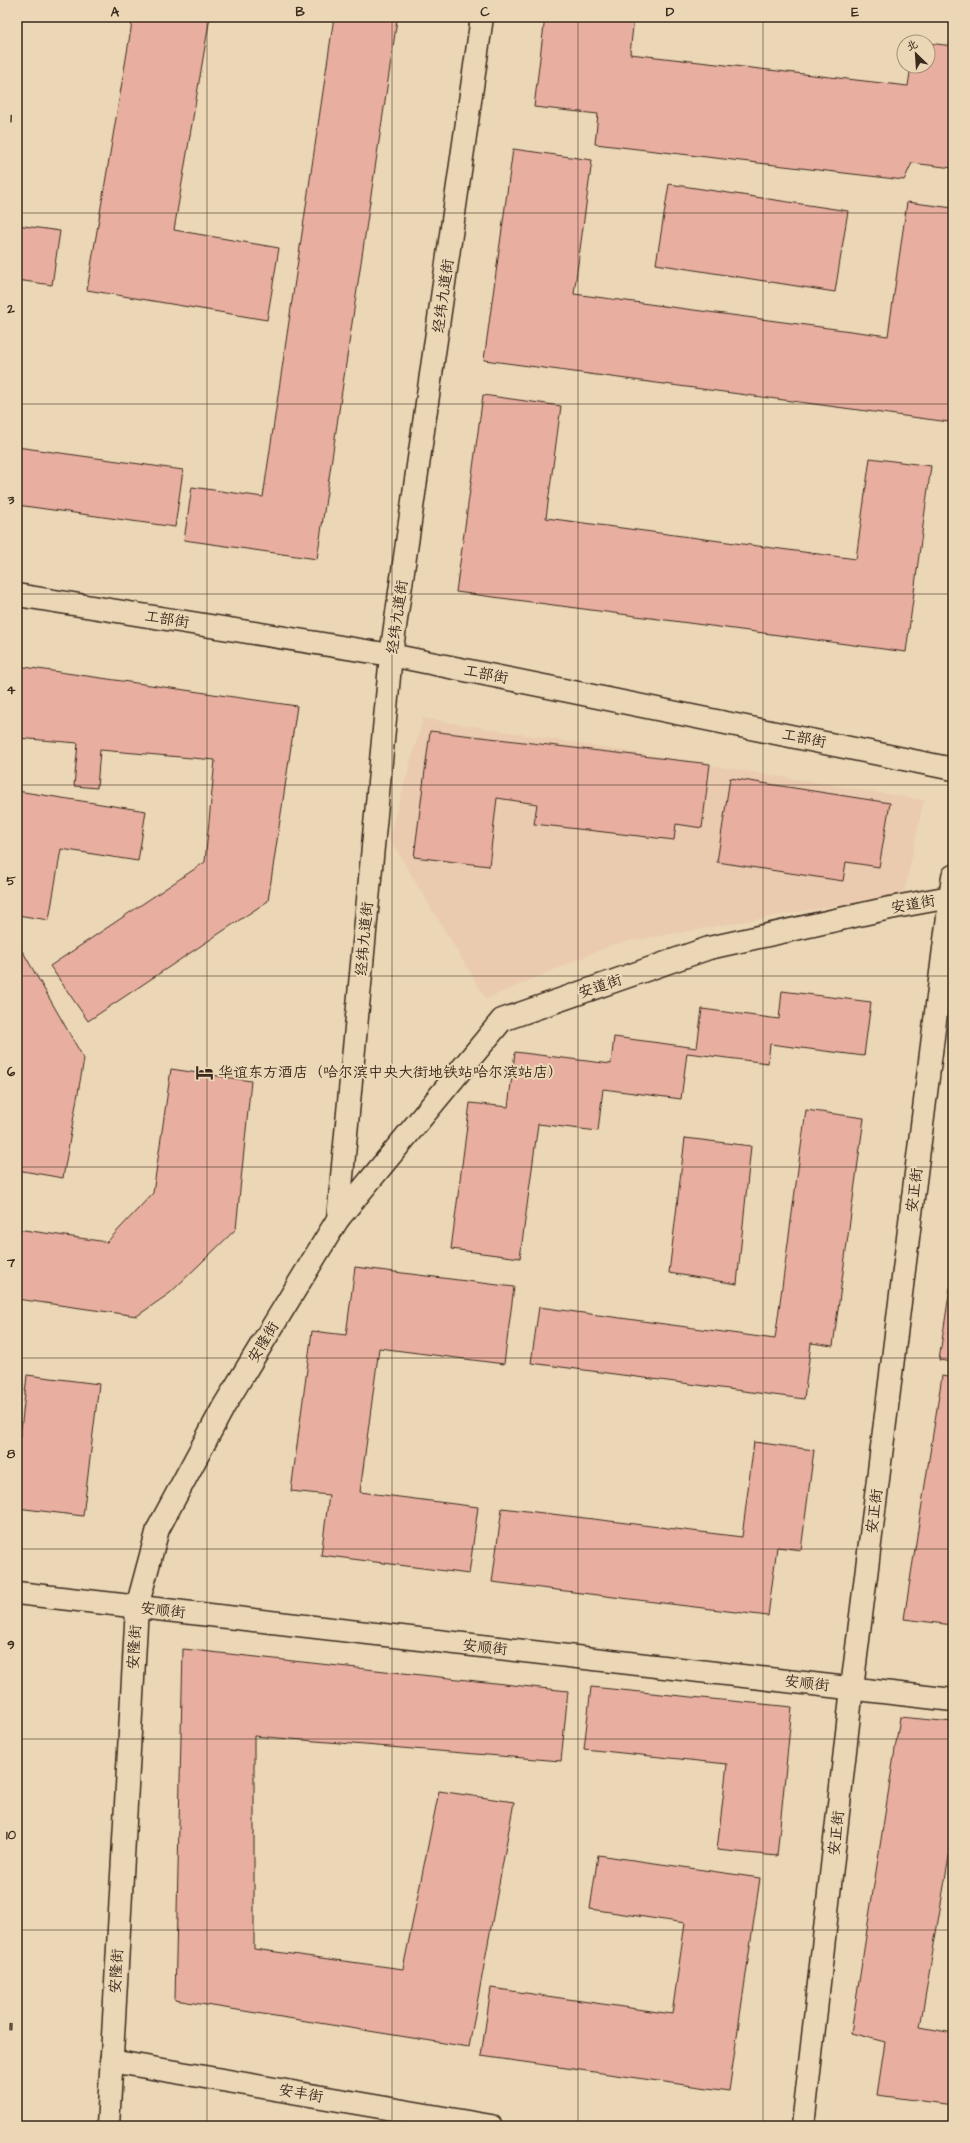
<svg xmlns="http://www.w3.org/2000/svg" width="970" height="2143" viewBox="0 0 970 2143" font-family="'Architects Daughter','LXGW WenKai TC',sans-serif">
<rect width="100%" height="100%" fill="#ebd7b5"/>
<filter id="ink" filterUnits="userSpaceOnUse"><feTurbulence type="fractalNoise" baseFrequency=".025" numOctaves="2"/><feDisplacementMap in="SourceGraphic" scale="8" xChannelSelector="R" yChannelSelector="G"/><feConvolveMatrix kernelMatrix="1 2 1 2 8 2 1 2 1" color-interpolation-filters="sRGB"/></filter>
<g filter="url(#ink)">
<polygon fill="#eacbaf" points="423,718 924,800 904,894 614,944 486,999 389,838"/>
<g fill="#e8afa1" stroke="#3b2a1e">
<polygon points="133,17 210,17 174,230 279,248 267,320 87,290"/>
<polygon points="334,17 374,17 397,20 317,559 184,540 192,487 263,497"/>
<polygon points="545,17 634,17 630,54 908,86 911,66 928,66 928,43 953,46 953,168 912,163 904,180 595,144 598,114 534,107"/>
<polygon points="513,149 592,160 574,294 888,336 907,202 953,208 953,394 949,422 484,360"/>
<polygon points="669,184 848,211 835,292 656,264"/>
<polygon points="17,225 60,231 52,285 17,280"/>
<polygon points="483,395 561,406 546,518 856,559 870,458 931,466 906,652 456,592"/>
<polygon points="17,447 183,470 175,527 17,505"/>
<polygon points="17,666 297,706 268,901 88,1021 50,966 205,862 215,760 100,750 97,788 74,786 78,743 17,738"/>
<polygon points="430,731 710,764 702,828 676,824 674,840 534,824 537,804 497,798 489,866 414,857"/>
<polygon points="730,778 890,803 879,867 846,862 843,881 717,862"/>
<polygon points="17,791 146,811 138,861 61,849 49,920 17,915"/>
<polygon points="17,951 23,952 84,1059 63,1178 17,1170"/>
<polygon points="782,991 871,1002 864,1056 770,1044 768,1063 687,1053 681,1099 603,1089 598,1131 538,1124 520,1258 451,1249 470,1103 508,1107 515,1052 611,1064 614,1037 697,1048 702,1009 779,1019"/>
<polygon points="171,1069 251,1081 236,1229 170,1293 137,1316 17,1299 17,1229 107,1242 153,1193"/>
<polygon points="806,1110 864,1118 833,1346 811,1343 804,1399 531,1363 539,1307 775,1339"/>
<polygon points="685,1138 751,1146 737,1284 669,1273"/>
<polygon points="953,1220 953,1245 950,1244"/>
<polygon points="355,1267 514,1287 504,1364 379,1348 360,1492 478,1507 469,1574 321,1555 329,1495 291,1491 312,1331 346,1335"/>
<polygon points="950,1288 953,1288 953,1362 939,1360"/>
<polygon points="27,1375 99,1384 83,1516 17,1508 17,1449 19,1449"/>
<polygon points="942,1376 953,1378 953,1625 904,1619"/>
<polygon points="754,1442 814,1450 801,1550 777,1547 768,1616 492,1582 502,1508 742,1537"/>
<polygon points="183,1649 568,1691 561,1761 254,1736 254,1949 403,1969 439,1791 514,1802 469,2047 175,2000"/>
<polygon points="591,1687 792,1707 777,1856 717,1850 727,1764 584,1749"/>
<polygon points="900,1717 953,1722 953,1833 920,2027 953,2033 953,2105 877,2095 885,2042 851,2033"/>
<polygon points="598,1855 760,1878 729,2091 481,2056 491,1988 672,2014 685,1923 590,1909"/>
</g>
<g fill="none" stroke-linecap="round" stroke-linejoin="round">
<defs>
<polyline id="street" points="338,1219 502,1020 709,948 890,908 950,897"/>
<g id="secondary">
<polyline points="17,595 391,655 953,769"/>
<polyline points="17,1593 953,1700"/>
<polyline points="111,2061 491,2126"/>
<polyline points="108,2126 137,1607 158,1529 224,1406 338,1219 391,655 482,17"/>
<polyline points="803,2126 852,1688 953,876"/>
</g>
</defs>
<use href="#street" stroke="#3b2a1e" stroke-width="25"/>
<use href="#secondary" stroke="#3b2a1e" stroke-width="25"/>
<use href="#street" stroke="#ebd7b5" stroke-width="22"/>
<use href="#secondary" stroke="#ebd7b5" stroke-width="22"/>
</g>
</g>
<path fill="none" stroke="#3b2a1e" stroke-width="1" stroke-opacity="0.55" d="M207,17V2126M392,17V2126M578,17V2126M763,17V2126M17,213H953M17,404H953M17,594H953M17,785H953M17,976H953M17,1167H953M17,1358H953M17,1549H953M17,1739H953M17,1930H953"/>
<defs>
<symbol id="hotel-bare" viewBox="-9 -9 18 18"><path d="M-6-4.5h1.5V1H6V5H4.5V3h-9V5H-6ZM-4 0a1.8 1.8 0 1 1 3.6 0ZM.5 0V-2.5h3Q6-2.5 6 0Z" fill="#3b2a1e" stroke="#ebd7b5" stroke-width="2.5" paint-order="stroke"/></symbol>
</defs>
<g fill-rule="evenodd">
<use href="#hotel-bare" x="192" y="1060" width="25" height="25"/>
</g>
<g text-anchor="middle" stroke-width="4" stroke-linejoin="round" paint-order="stroke">
<g font-size="15" fill="#3b2a1e" stroke="#ebd7b5">
<text transform="translate(443 296) rotate(-82)" y="5">经纬九道街</text>
<text transform="translate(397 617) rotate(-82)" y="5">经纬九道街</text>
<text transform="translate(167 619) rotate(9)" y="5">工部街</text>
<text transform="translate(486 674) rotate(11)" y="5">工部街</text>
<text transform="translate(804 738) rotate(11)" y="5">工部街</text>
<text transform="translate(913 904) rotate(-10)" y="5">安道街</text>
<text transform="translate(364 939) rotate(-85)" y="5">经纬九道街</text>
<text transform="translate(600 986) rotate(-19)" y="5">安道街</text>
<text transform="translate(914 1190) rotate(-83)" y="5">安正街</text>
<text transform="translate(263 1342) rotate(-59)" y="5">安隆街</text>
<text transform="translate(874 1511) rotate(-83)" y="5">安正街</text>
<text transform="translate(163 1610) rotate(6)" y="5">安顺街</text>
<text transform="translate(134 1647) rotate(-87)" y="5">安隆街</text>
<text transform="translate(485 1647) rotate(6)" y="5">安顺街</text>
<text transform="translate(807 1683) rotate(6)" y="5">安顺街</text>
<text transform="translate(836 1833) rotate(-84)" y="5">安正街</text>
<text transform="translate(116 1971) rotate(-87)" y="5">安隆街</text>
<text transform="translate(301 2093) rotate(10)" y="5">安丰街</text>
</g>
<g font-size="15" fill="#3b2a1e" stroke="#ebd7b5" text-anchor="start">
<text x="218" y="1077">华谊东方酒店（哈尔滨中央大街地铁站哈尔滨站店）</text>
</g>
</g>
<rect width="970" height="2143" fill="none" stroke="#ebd7b5" stroke-width="44"/>
<g transform="translate(916 54) rotate(335)"><circle r="19" fill="#ebd7b5" stroke="#a59279"/>
<path d="M0-3L7 15L0 10L-7 15Z" fill="#3b2a1e"/>
<text y="-6" font-size="11" font-weight="bold" text-anchor="middle" fill="#3b2a1e">北</text>
</g>
<rect x="22" y="22" width="926" height="2099" fill="none" stroke="#3b2a1e" stroke-width="1.5"/>
<g font-size="13" text-anchor="middle" font-weight="bold" fill="#3b2a1e">
<text x="115" y="16">A</text>
<text x="300" y="16">B</text>
<text x="485" y="16">C</text>
<text x="670" y="16">D</text>
<text x="855" y="16">E</text>
<text x="11" y="122">1</text>
<text x="11" y="313">2</text>
<text x="11" y="504">3</text>
<text x="11" y="694">4</text>
<text x="11" y="885">5</text>
<text x="11" y="1076">6</text>
<text x="11" y="1267">7</text>
<text x="11" y="1458">8</text>
<text x="11" y="1649">9</text>
<text x="11" y="1839">10</text>
<text x="11" y="2030">11</text>
</g>
</svg>
